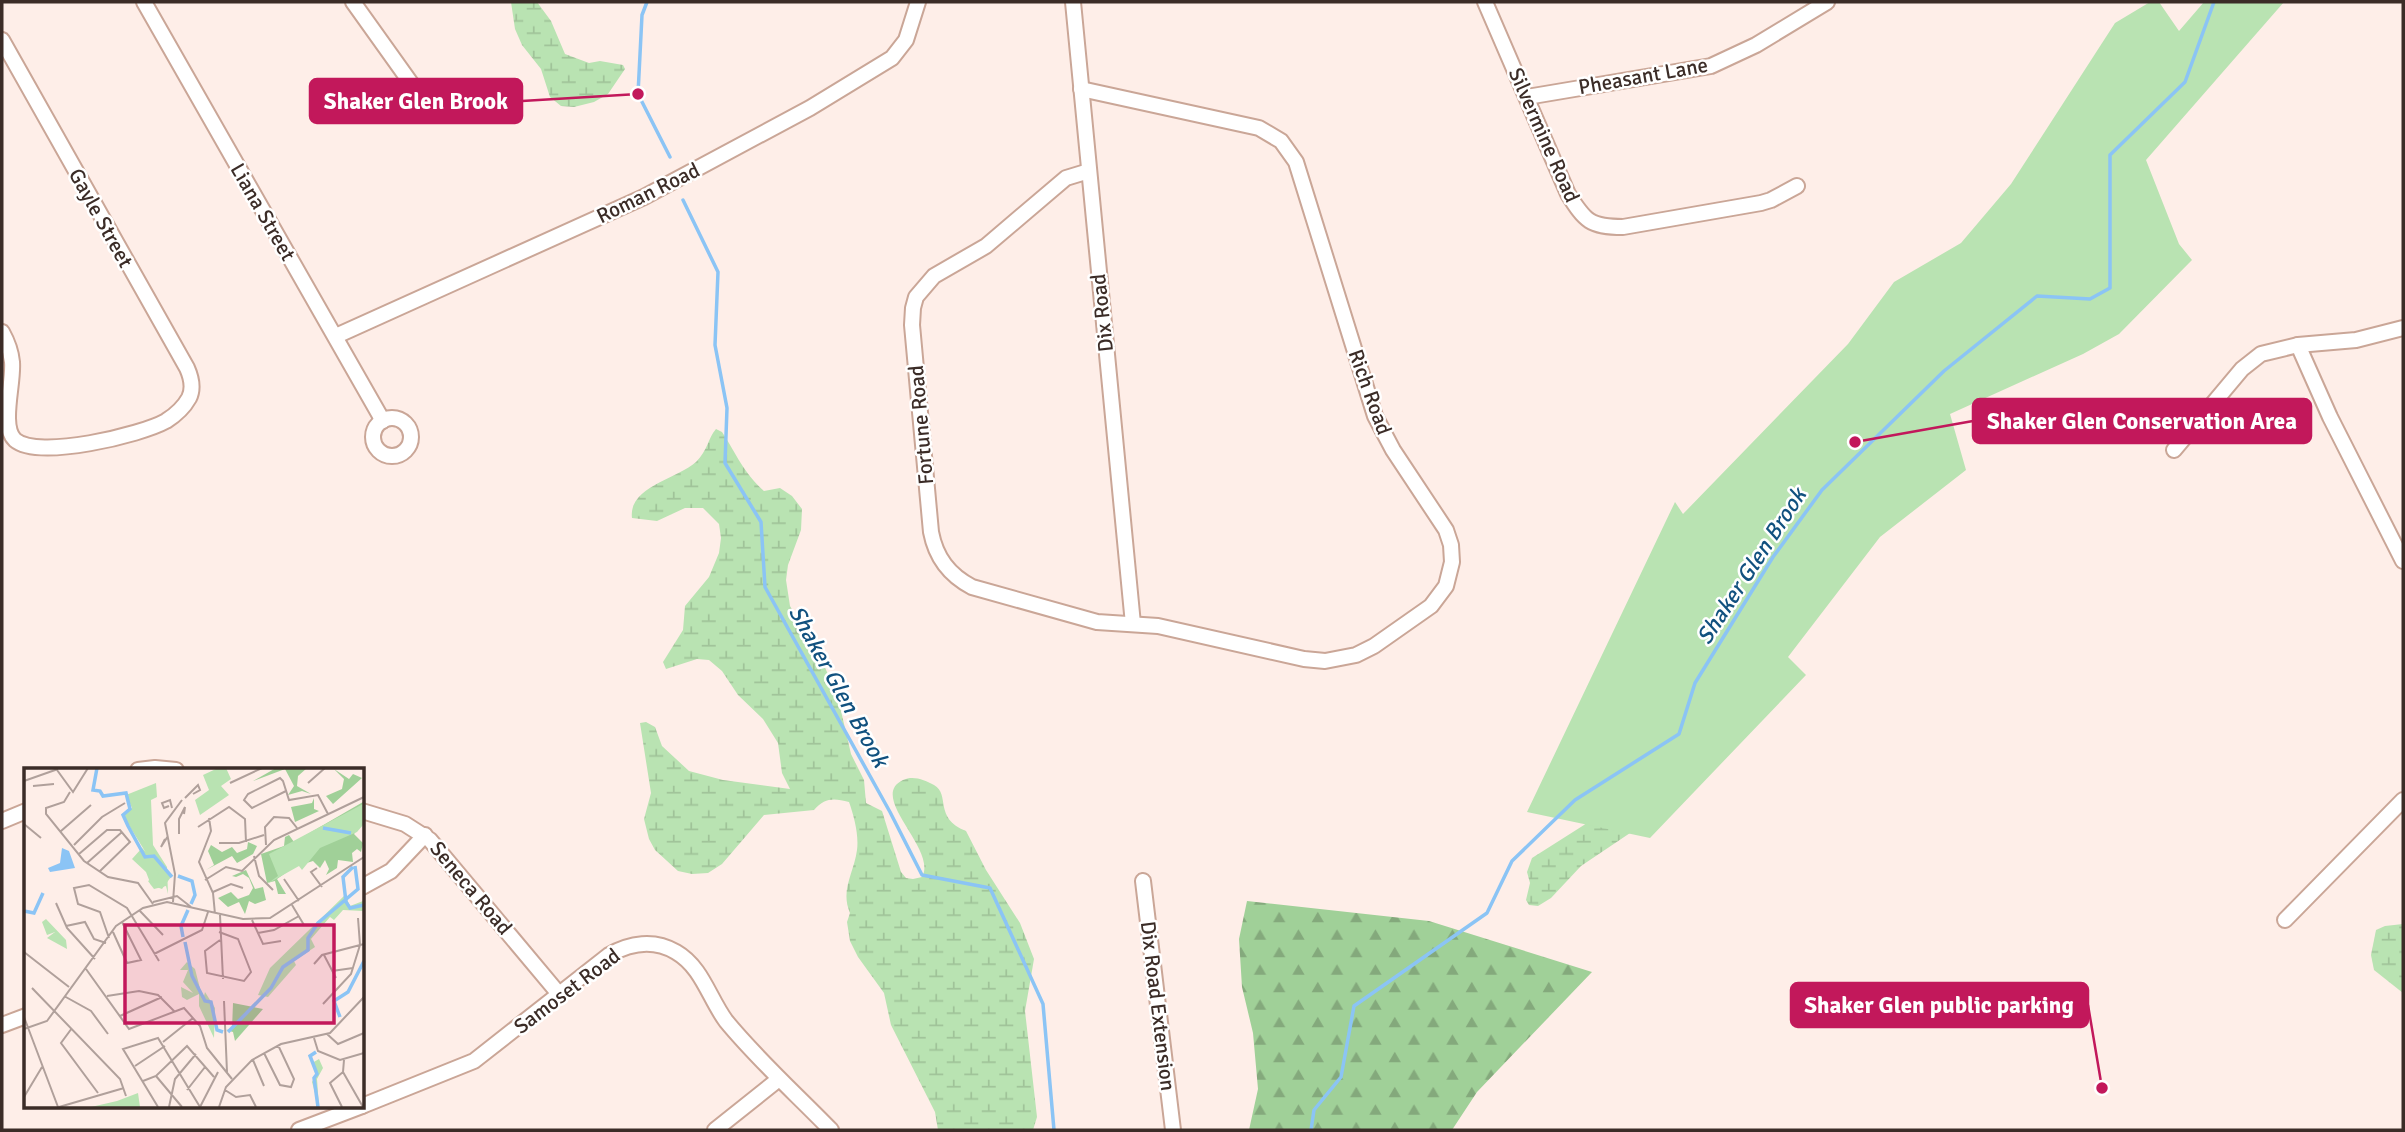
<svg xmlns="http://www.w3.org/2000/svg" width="2405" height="1132" viewBox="0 0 2405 1132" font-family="Signika,sans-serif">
<defs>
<pattern id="forest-firs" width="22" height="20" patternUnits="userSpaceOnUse" patternTransform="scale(1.75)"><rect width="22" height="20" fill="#a0d098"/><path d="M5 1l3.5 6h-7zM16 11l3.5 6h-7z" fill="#84a97c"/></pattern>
<pattern id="wetland-marsh" width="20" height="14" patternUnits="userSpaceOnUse" patternTransform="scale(1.75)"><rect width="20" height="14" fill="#b9e3b2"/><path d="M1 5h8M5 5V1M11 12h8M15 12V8" fill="none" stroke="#a0c399"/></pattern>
</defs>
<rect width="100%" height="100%" fill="#feeee8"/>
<polygon fill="url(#forest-firs)" points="1247,901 1429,921 1592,972 1477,1092 1452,1130 1249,1130 1258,1089 1253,1033 1242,987 1239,939"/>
<g fill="url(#wetland-marsh)">
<polygon points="511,2 537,2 551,21 565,54 589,63 600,61 623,65 625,69 608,94 594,102 574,107 561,106 550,97 541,69 522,45 515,29"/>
<path d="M716,429L722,432C737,455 743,472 764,491L780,488L792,496L802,509L801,530L788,565L786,580L790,606L824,665L838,698L851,754L864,780L866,803L882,811L901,872L906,878L913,879L922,877C938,849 867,797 903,780C913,775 925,780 934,785C951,795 933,818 966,831L986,870L1020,923L1034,959L1025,1011L1037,1117L1033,1130H938L935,1112L891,1025L884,993L858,957L850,941L847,922L850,913C840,890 854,873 857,850C859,835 854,816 849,802C833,798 825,798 814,810L764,815L722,864L708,873L692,874L678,871L655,850L649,839L644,819L651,793L640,723L646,722L655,727L662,746L689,771L723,780L790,789L782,773L778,743L763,719L738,695L722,671L709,660L697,659L666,669L663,662L683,630L685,606L709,577L719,553L721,538L719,524L703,508H685L657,521L632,518C628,487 677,479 696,462C708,450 708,438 716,429Z"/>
<polygon points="1615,801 1636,829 1581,866 1551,898 1538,906 1529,905 1526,900 1530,883 1527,872 1532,858 1584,825"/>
<polygon points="2403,924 2403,993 2374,970 2371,955 2376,930 2385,926"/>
</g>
<polygon fill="#b9e3b2" points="2150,2 2159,2 2179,31 2204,2 2284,2 2146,160 2179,244 2192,260 2119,334 2083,354 1950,414 1966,470 1880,537 1788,657 1806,675 1650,838 1527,812 1675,502 1683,514 1848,344 1894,282 1961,243 2011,184 2115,23"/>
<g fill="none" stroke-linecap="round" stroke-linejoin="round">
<g stroke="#8bc4f5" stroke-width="3.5">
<polyline points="647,2 642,15 638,94 670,157"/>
<polyline points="683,200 718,272 715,345 727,408 725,463 761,522 765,587 890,812 922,875 990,888 1043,1004 1054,1130"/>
<polyline points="1311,1130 1314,1110 1341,1077 1354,1006 1487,913 1512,861 1575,800 1679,734 1695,683 1773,557 1822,490 1944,371 2037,296 2090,299 2110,288 2110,155 2185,82 2214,2"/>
</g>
<defs>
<g id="minor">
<polyline points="144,2 383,421"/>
<polyline points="353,2 433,114"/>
<polyline points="1073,2 1133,624"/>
<path d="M1485,2L1568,194C1585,221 1590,227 1623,227L1761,203L1771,200L1797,186"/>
<path d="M2,40L187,368C191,377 194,388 189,398C184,407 174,416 166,421C141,435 38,460 15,440C0,426 14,383 12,362C11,351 7,341 2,332"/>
<path d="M1081,89L1259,128L1281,141L1296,162L1375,416L1393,450L1446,530L1451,545L1452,562L1446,586L1431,606L1374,646L1356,655L1325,661L1304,659L1158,626L1097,622L972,587C949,575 936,558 931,532L912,325L913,308L916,297L934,276L986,246L1066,178L1089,171"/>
<polyline points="1527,97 1711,66 1756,45 1827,2"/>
<polyline points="336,336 644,197 810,108 892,58 906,40 918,2"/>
<polyline points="2298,345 2330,417 2403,561"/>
<circle cx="392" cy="437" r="19"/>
<polyline points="2174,450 2242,369 2261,354 2298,345 2356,340 2403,328"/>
<polyline points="138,770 155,768 176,770"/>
<polyline points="362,811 405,824 430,840 559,994"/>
<polyline points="2,821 26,811"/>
<polyline points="1143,881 1173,1130"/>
<polyline points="362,887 391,871 425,835"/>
<polyline points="2285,920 2403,800"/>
<polyline points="2,1025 26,1016"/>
<path d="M362,1106L474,1061L609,955C630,943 654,939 676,952C702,967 709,998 726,1021C758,1060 796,1094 831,1130"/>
<polyline points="299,1130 362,1106"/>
<polyline points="715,1130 779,1079"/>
</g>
</defs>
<use href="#minor" stroke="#caa697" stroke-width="18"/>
<use href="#minor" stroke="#fff" stroke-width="14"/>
</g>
<g text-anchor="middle" stroke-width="5" stroke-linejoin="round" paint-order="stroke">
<g font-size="21" fill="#3b2c27" stroke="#fff">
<text transform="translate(1643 76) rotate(-10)" y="7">Pheasant Lane</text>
<text transform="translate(1544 135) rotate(66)" y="7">Silvermine Road</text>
<text transform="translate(648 193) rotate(-26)" y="7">Roman Road</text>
<text transform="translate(263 212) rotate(60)" y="7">Liana Street</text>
<text transform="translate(101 218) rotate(61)" y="7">Gayle Street</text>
<text transform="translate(1102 313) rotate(-96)" y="7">Dix Road</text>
<text transform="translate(1370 392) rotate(70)" y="7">Rich Road</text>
<text transform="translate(921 425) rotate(-95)" y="7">Fortune Road</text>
<text transform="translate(471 888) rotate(50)" y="7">Seneca Road</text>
<text transform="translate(567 991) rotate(-37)" y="7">Samoset Road</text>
<text transform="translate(1158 1006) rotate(83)" y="7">Dix Road Extension</text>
</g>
<g font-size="23" font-style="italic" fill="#11517f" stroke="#fff">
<text transform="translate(1751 566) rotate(-57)" y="8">Shaker Glen Brook</text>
<text transform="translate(839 686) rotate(61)" y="8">Shaker Glen Brook</text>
</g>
</g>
<g transform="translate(24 768)">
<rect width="340" height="340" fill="#feeee8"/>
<path d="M252,0H283L274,8L273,18L287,26L278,23L264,27L270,18L261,1L229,13ZM310,1L325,11L329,6L338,10L309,36L302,28L318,21L320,11ZM290,30V41L295,43L271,54L267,39L288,35ZM339,34V55L330,66L339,75L337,84L333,81L328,85L329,94L314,92L313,100L302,107L305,101L301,92L296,100L289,93L270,99L253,111L262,126H254L251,113L243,115L237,86L260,78L261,69L265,67L270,74ZM224,74L233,78L229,86L213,95L208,88L182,102L190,97L184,83L187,77L198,84L208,79L213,85L223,81ZM222,102L231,121L239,119L242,132L231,136L225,133L221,146L215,134L204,139L194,130L207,124L214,131L225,127L229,120L225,110L219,106L212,109L208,108ZM209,235L239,241L211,273L209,264L202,262L208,261Z" fill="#a0d098"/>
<path d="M118,80L147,109L138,121L127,117L122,104L108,91ZM22,151L42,172L43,181L23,170L31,164L23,167L18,154ZM163,194L171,201L179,232L181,224L191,240L190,270L175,238V226L163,232L158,229L157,219L169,225L159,214L164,202H156ZM295,291L299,300L293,311L295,339L288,314L293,305L288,295Z" fill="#b9e3b2"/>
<path d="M194,0H202L207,11L197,18L205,27L176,47L171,32L185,22L179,7ZM132,15L133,29L127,32L129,77L143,99L144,126L142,118L130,121L124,113L135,106L98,46L108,40L102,27ZM339,36V57L333,64L296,80L278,102L275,98L243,116L254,108L245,86ZM321,127L326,138L339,133V143L319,142L310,152L306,149L287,171L291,179L270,193L272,197L244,229L234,227L246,200ZM114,325L116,339H67L93,333Z" fill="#b9e3b2"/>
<path d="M38,80L45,83L51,100L26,104L24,100L36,95Z" fill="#8bc4f5"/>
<path fill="none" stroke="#8bc4f5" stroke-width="3.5" d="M73,0L69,22L76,23L79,28L102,25L106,41L99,47L104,58L121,89L130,88L148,109M299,60L327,65M329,99L319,109L322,134L326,140L340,137M154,108L168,113L171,127L167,136M0,143L10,145L19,125M159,169L157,158L164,142M161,174L168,208L181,233L187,234L193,262L199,264M316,249L310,233L324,224L340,193M204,264L247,220L259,199L284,182V170L294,155L334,121L331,98M292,284L286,288L293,306L290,310L294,339"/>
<path fill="none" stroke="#b0a09b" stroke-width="2" d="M33,2L49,24L64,0M0,13L34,1M206,15L238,0M284,15L301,0M9,18L30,16M262,23L228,40L220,32L224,26L256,10L259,13L265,32L294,27L304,46M46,24L40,34L22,40V46L60,93L84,109L114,115L129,136M161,30L174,17L176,22L169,26M145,38L140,40L138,35L146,32L148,40M185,50L187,63L175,94L189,125L191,146M0,56L17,70M174,59L205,39L221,51L222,74M37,63L67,37M155,66V51L161,39L160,46M141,71L137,79L144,68M195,75H215L240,67M50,77L78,49L101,35M242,77L241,59L250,49L265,50L273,60M55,86L83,62H96L106,74L75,104M230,88L235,108L249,122M63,95L98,64M293,100L287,104L298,119M260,111L275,133M181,112L202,99L218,103L250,72L340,29M189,124L207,116L219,120M129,134L153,128L167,139M149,134L151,106L141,55L158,32M32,135L43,160L71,191M268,137L280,157M115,142L139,167M196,147L199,211M228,152L239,176L257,173M42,158L61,154L70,171L82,175M89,164L103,195L117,192L98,154M195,164L214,171L227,204L220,213L183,205L181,183L196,172M234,165L250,162L275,148M85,170L76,144L54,136L50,120L65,117L103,140L135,193M0,184L45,219M130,186L178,162L184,144M300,187L312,210M290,196L298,187L340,176M62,201L105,261L160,240L176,258L183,280L208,311M308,203L329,200M11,223L8,220L96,311L102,328M40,228L67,243L84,266M83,228L115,223L134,227L150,243M200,233L203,304M299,236L327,206L336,177L334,150M96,248L138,229M0,249L34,339M48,260L37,275L74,325M0,261L23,253L92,158L119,140L143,134L219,151L246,150L340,89M303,266L314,276L340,265M290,270L294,283L316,292L340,285M139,274L169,250M240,285L256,317L267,319L270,311L254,277M229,292L240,318M320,292L319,304L339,339M111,298L141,278M132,308L158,339M119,313L132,308L163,278L190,309M163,322L181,299M201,322L212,329L226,327L232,339M0,329L18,299M35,339L100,320M134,339L99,281L134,270L176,339M145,339L151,311L172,286M176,339L194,304M195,339L202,319L228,292L257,276L306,265L340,229M318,339L306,315L319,304"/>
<path fill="#c2185b" fill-opacity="0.15" stroke="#c2185b" stroke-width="3.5" d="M101,157H310V255H101Z"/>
<rect width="340" height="340" fill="none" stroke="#3b2c27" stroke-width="3.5"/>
</g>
<path fill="none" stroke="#c2185b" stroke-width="2.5" d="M638 94L522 101M1855 442L1973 421M2102 1088L2088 1005"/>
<g fill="#c2185b" stroke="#fff" stroke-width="2.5">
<circle cx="638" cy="94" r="7"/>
<circle cx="1855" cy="442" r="7"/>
<circle cx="2102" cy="1088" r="7"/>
</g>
<g fill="#c2185b" stroke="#c2185b" stroke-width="2.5">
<rect x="310" y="79" width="212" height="44" rx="7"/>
<rect x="1973" y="399" width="338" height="44" rx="7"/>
<rect x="1791" y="983" width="297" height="44" rx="7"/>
</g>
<g font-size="23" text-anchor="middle" font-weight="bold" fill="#fff">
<text x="416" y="109">Shaker Glen Brook</text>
<text x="2142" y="429">Shaker Glen Conservation Area</text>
<text x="1939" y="1013">Shaker Glen public parking</text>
</g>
<rect width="2405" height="1132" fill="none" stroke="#3b2c27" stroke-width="7"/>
</svg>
